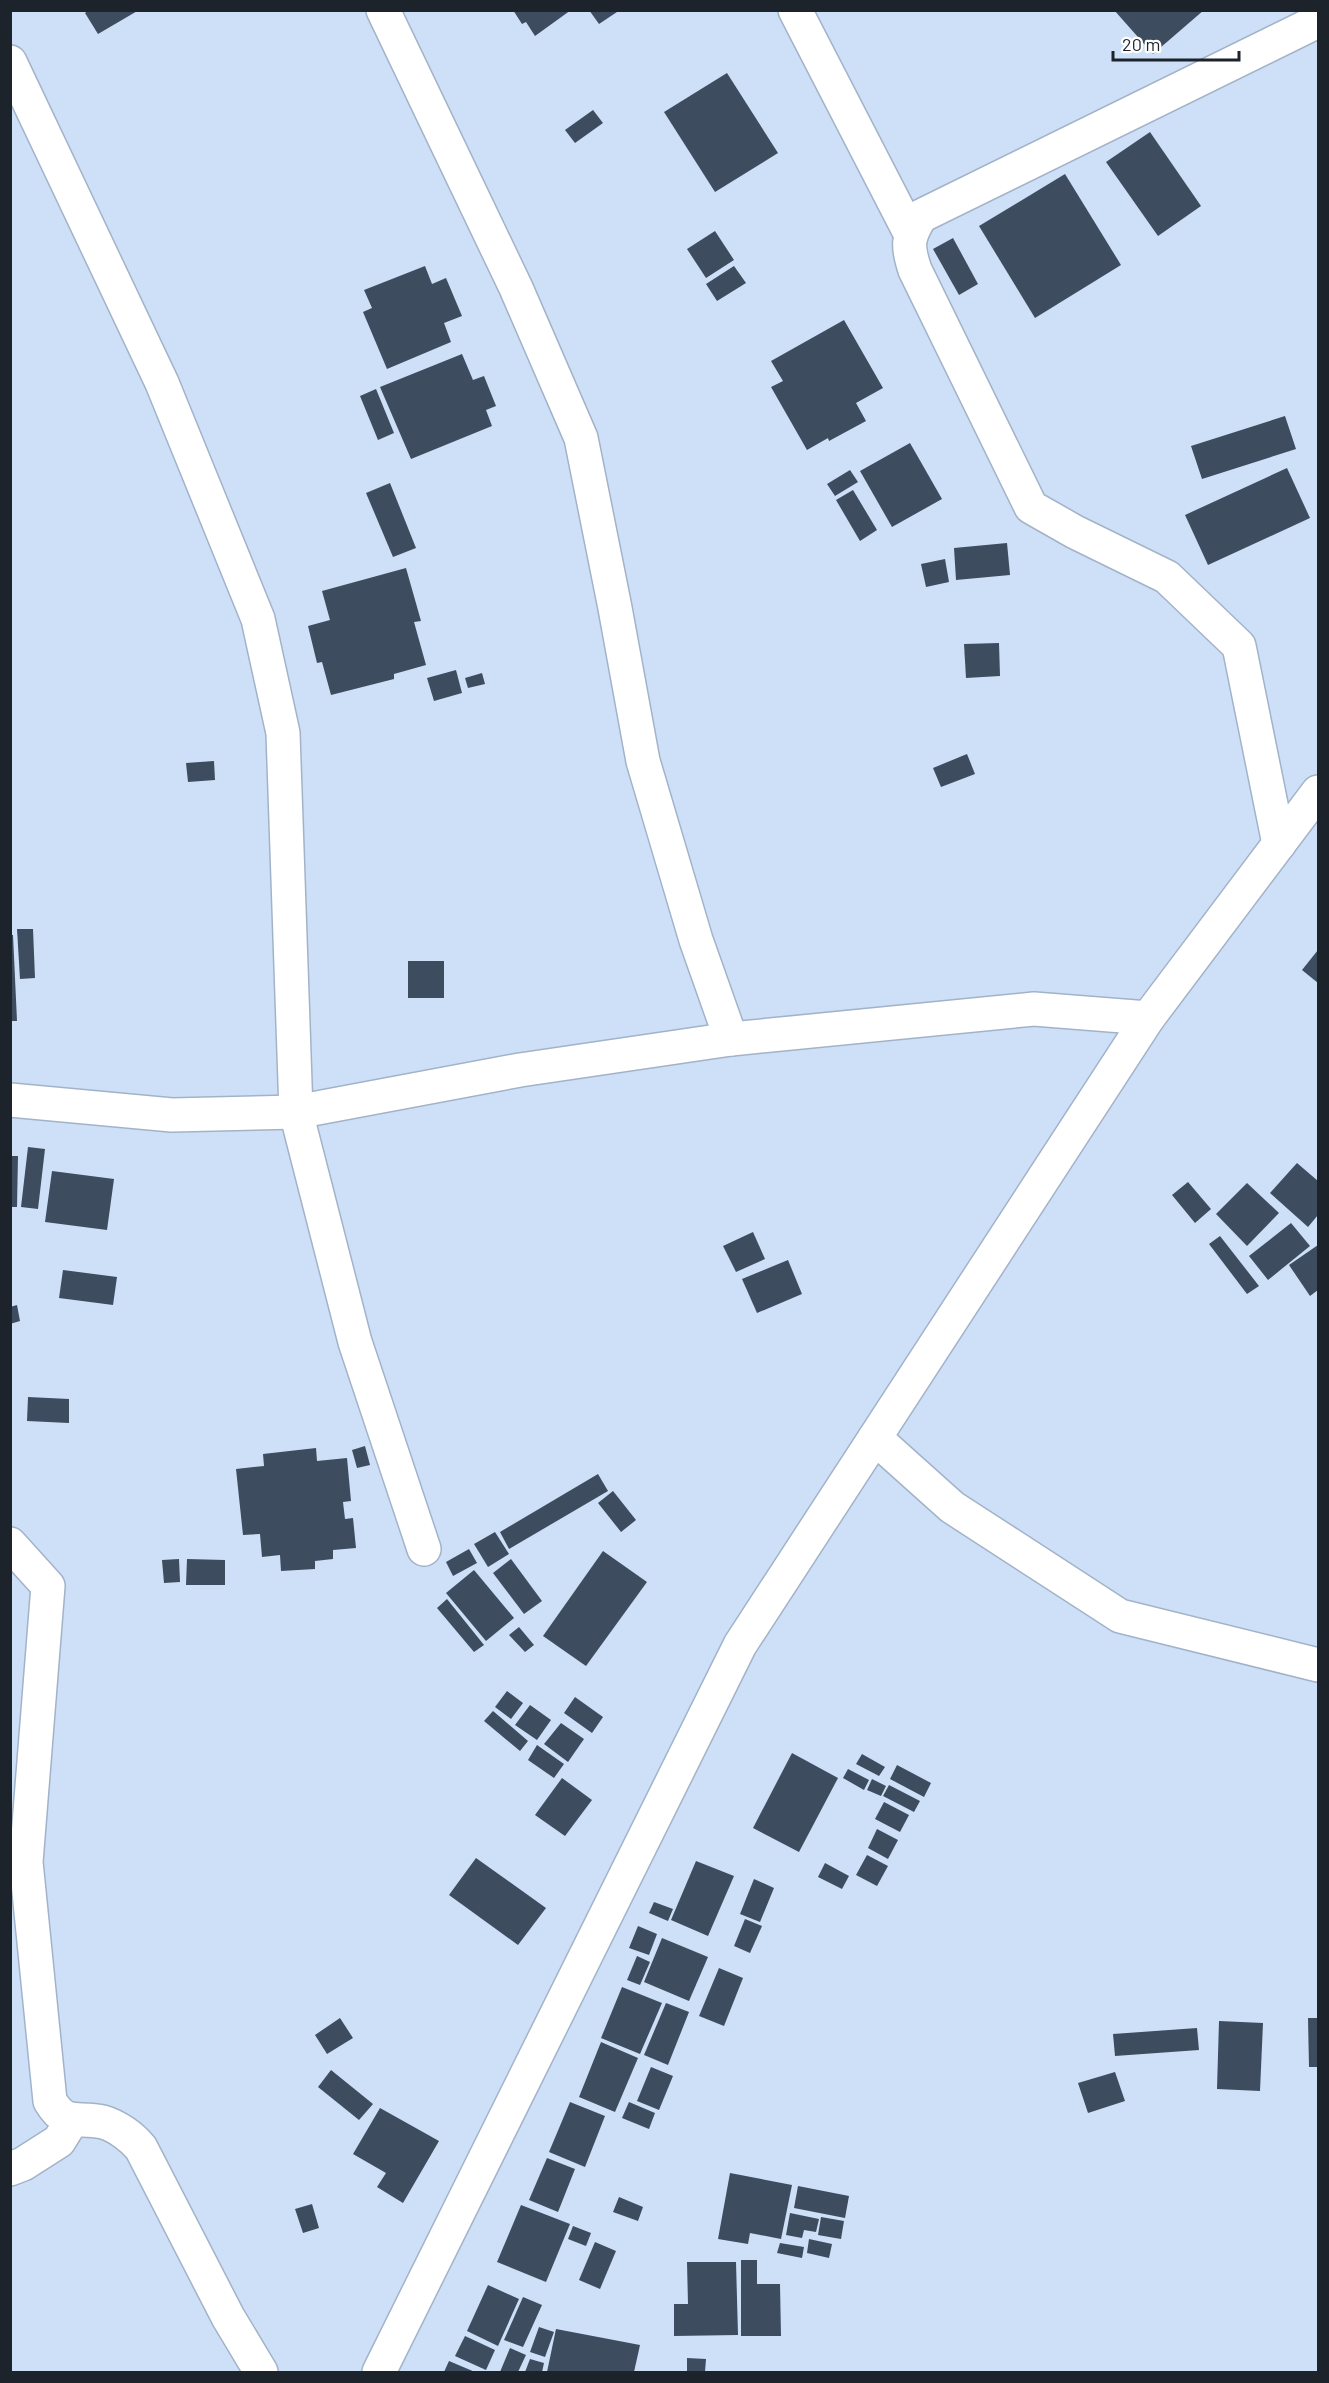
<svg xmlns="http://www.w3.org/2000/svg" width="1329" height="2383" viewBox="0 0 1329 2383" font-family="Barlow,sans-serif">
<rect width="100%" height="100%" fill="#cee0f7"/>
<g fill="#3d4c5e">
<polygon points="89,10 139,10 98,34 85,13"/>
<polygon points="513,10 571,10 535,36 526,22 522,24"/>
<polygon points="589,10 616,10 617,12 599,24"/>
<polygon points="1114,10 1204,10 1153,54"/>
<polygon points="727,73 778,153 715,192 664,112"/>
<polygon points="593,110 603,123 575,143 565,130"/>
<polygon points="1150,132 1201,206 1158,236 1106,162"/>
<polygon points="1065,174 1121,265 1035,318 979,226"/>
<polygon points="715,231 734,260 706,278 687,249"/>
<polygon points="953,238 978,284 959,295 933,249"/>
<polygon points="425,266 432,284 446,278 462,316 444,323 451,342 387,369 363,312 372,308 364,290"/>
<polygon points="734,266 746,283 717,301 706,284"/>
<polygon points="844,320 883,388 856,403 866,421 829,441 828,438 807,450 771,387 783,381 771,361"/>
<polygon points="462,354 473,380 484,376 496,406 486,410 492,426 411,459 380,387"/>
<polygon points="376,389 394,433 378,440 360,396"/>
<polygon points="1285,416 1296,449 1202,479 1191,446"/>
<polygon points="910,443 942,499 892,527 860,471"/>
<polygon points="1287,468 1310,518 1208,565 1185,515"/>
<polygon points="850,470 858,482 835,496 827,484"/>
<polygon points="390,483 416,548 393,557 366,493"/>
<polygon points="853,490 877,530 860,541 836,500"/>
<polygon points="1007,543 1010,575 956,580 954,548"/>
<polygon points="945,559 949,582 926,587 921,564"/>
<polygon points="406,568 421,621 414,622 426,665 394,674 394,679 331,695 322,662 317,663 308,626 330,620 322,591"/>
<polygon points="999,643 1000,676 966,678 964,644"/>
<polygon points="456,670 462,693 434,701 427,678"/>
<polygon points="482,673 485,684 468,688 465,678"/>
<polygon points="967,754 975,774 941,787 933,768"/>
<polygon points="214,761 215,780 188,782 186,763"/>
<polygon points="17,929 33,929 35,978 20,979"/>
<polygon points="10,935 13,935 17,1021 10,1021"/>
<polygon points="1318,950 1318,983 1302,970"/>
<rect x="408" y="961" width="36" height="37"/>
<polygon points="28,1147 45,1149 38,1209 21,1207"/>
<polygon points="10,1156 18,1156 17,1207 10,1207"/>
<polygon points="1297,1163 1318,1181 1318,1215 1308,1227 1270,1193"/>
<polygon points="52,1171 114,1179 107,1230 45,1222"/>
<polygon points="1188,1182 1211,1209 1195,1223 1172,1195"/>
<polygon points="1247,1183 1279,1213 1247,1246 1216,1214"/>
<polygon points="1291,1223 1310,1246 1268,1280 1249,1256"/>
<polygon points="753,1232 765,1259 736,1272 723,1246"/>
<polygon points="1220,1236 1259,1286 1247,1294 1209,1244"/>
<polygon points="1318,1245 1318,1290 1310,1296 1289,1265"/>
<polygon points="788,1260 802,1294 757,1313 742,1279"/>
<polygon points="63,1270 117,1277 113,1305 59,1298"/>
<polygon points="17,1305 20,1321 10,1324 10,1307"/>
<polygon points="28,1397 69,1399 69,1423 27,1421"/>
<polygon points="365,1446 370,1465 357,1468 352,1450"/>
<polygon points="316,1448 317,1461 347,1458 351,1501 343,1502 345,1519 353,1518 356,1548 333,1550 333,1559 315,1561 315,1569 281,1571 280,1555 262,1557 260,1534 243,1535 236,1469 264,1466 263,1454"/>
<polygon points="598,1474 608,1491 509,1549 500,1532"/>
<polygon points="613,1491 636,1520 621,1532 598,1503"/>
<polygon points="495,1532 509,1554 488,1567 474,1544"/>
<polygon points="469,1549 477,1563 453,1576 446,1562"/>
<polygon points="603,1551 647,1582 586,1666 543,1636"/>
<polygon points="179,1559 180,1582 164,1583 162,1560"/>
<polygon points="187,1559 225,1560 225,1585 186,1585"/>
<polygon points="511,1559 542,1601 524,1614 493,1573"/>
<polygon points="474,1570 514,1618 486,1641 446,1593"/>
<polygon points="447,1599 484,1645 474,1652 437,1608"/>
<polygon points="519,1627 534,1645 525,1652 509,1635"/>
<polygon points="507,1691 523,1703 511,1719 495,1707"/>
<polygon points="575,1697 603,1717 592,1733 564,1713"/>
<polygon points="530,1705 551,1720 537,1740 515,1725"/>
<polygon points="493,1711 528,1741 520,1751 484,1721"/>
<polygon points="561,1723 584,1739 568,1762 544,1744"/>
<polygon points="537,1745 564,1764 554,1778 528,1760"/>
<polygon points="792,1753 838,1778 799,1852 753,1828"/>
<polygon points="862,1754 885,1767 879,1776 856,1764"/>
<polygon points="897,1765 931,1783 924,1797 890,1779"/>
<polygon points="848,1769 869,1780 864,1790 843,1778"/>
<polygon points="562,1778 592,1800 565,1836 535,1815"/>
<polygon points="872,1779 886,1786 881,1796 867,1790"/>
<polygon points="889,1785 920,1801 914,1812 883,1796"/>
<polygon points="884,1802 909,1815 900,1832 875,1819"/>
<polygon points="877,1829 898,1840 888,1859 868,1848"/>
<polygon points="867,1855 888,1866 877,1886 856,1875"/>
<polygon points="476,1858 546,1908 518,1945 449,1895"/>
<polygon points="696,1861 734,1876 708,1936 671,1920"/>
<polygon points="825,1863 849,1876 842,1889 818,1877"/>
<polygon points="754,1879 774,1888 760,1922 740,1914"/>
<polygon points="654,1902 673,1909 668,1921 649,1913"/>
<polygon points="745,1919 762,1926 750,1953 734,1946"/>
<polygon points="638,1926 657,1934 649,1955 629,1948"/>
<polygon points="662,1938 708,1957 689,2001 644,1982"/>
<polygon points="637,1956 650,1962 640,1985 627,1980"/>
<polygon points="719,1968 743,1978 724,2026 699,2016"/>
<polygon points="622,1987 662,2003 640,2054 601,2038"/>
<polygon points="666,2003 689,2012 668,2065 644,2055"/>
<polygon points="340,2018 353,2038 327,2054 315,2035"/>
<polygon points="1308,2018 1318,2018 1318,2067 1309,2067"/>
<polygon points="1219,2021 1263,2023 1260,2091 1217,2089"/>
<polygon points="1197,2028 1199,2050 1115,2056 1113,2034"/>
<polygon points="601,2042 638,2058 615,2112 579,2097"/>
<polygon points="651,2067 673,2076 659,2110 637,2101"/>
<polygon points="331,2070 373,2104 359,2120 318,2087"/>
<polygon points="1115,2072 1125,2101 1088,2113 1078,2083"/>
<polygon points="570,2102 605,2116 585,2167 549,2152"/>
<polygon points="629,2102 655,2113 649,2129 622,2118"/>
<polygon points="380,2108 439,2141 403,2203 377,2187 386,2173 353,2154"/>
<polygon points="547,2158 575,2169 558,2212 529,2200"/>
<polygon points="730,2173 792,2185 781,2239 750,2233 748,2244 718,2239"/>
<polygon points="798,2186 849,2196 845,2218 794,2208"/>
<polygon points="619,2197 643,2207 638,2221 613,2212"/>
<polygon points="312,2204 319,2228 303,2233 295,2209"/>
<polygon points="521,2205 570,2224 546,2282 497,2262"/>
<polygon points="790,2213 819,2219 816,2232 804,2230 802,2238 786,2235"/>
<polygon points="821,2217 844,2221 841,2239 818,2235"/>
<polygon points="573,2226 591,2233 586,2246 568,2239"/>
<polygon points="809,2239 832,2244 829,2258 807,2253"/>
<polygon points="595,2242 616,2251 600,2289 579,2280"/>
<polygon points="780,2243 804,2247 802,2258 777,2253"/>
<polygon points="741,2260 757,2260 757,2284 780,2284 781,2336 741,2336"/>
<polygon points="687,2262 736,2262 738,2335 674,2336 674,2304 688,2304"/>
<polygon points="488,2285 519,2299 498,2346 467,2331"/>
<polygon points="523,2297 542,2305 523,2347 504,2340"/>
<polygon points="539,2327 554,2332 545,2357 530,2352"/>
<polygon points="556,2329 640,2345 634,2372 547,2372"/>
<polygon points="465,2336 495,2350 486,2370 455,2356"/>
<polygon points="510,2348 526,2355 518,2372 500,2372"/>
<polygon points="687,2358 706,2359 705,2372 687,2372"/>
<polygon points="530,2359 544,2363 542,2372 525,2372"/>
<polygon points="449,2361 475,2372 444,2372"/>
</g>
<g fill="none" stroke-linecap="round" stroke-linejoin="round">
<defs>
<g id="minor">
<polyline points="383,10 516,288 581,438 615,608 643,761 696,940 731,1039"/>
<polyline points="795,10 910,233"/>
<polyline points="10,62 162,383 258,619 283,733 296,1112 355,1342 424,1549"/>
<path d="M1279,844L1239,646L1167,577L1075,532L1031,507L915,270C907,246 907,238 921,216L1318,21"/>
<polyline points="10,1100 172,1115 296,1112 520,1070 731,1039 1034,1009 1148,1018"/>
<polyline points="875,1438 952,1507 1120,1616 1318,1665"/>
<path d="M10,1544L48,1586L26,1862L50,2101C66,2128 77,2116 103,2122C117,2126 132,2137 141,2148L228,2317L261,2372"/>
<polyline points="10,2169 23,2164 59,2141 72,2120"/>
<polyline points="379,2372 740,1645 1148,1018 1318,792"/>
</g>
</defs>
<use href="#minor" stroke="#a2b3c9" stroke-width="36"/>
<use href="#minor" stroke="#fff" stroke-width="33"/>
</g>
<rect width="1329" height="2383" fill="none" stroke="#1c232b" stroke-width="24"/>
<path d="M1113 51v9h126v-9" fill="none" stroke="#1c232b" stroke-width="3"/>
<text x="1122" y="51" font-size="18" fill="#1c232b" stroke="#ffffff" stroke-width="4.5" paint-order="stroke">20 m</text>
</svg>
